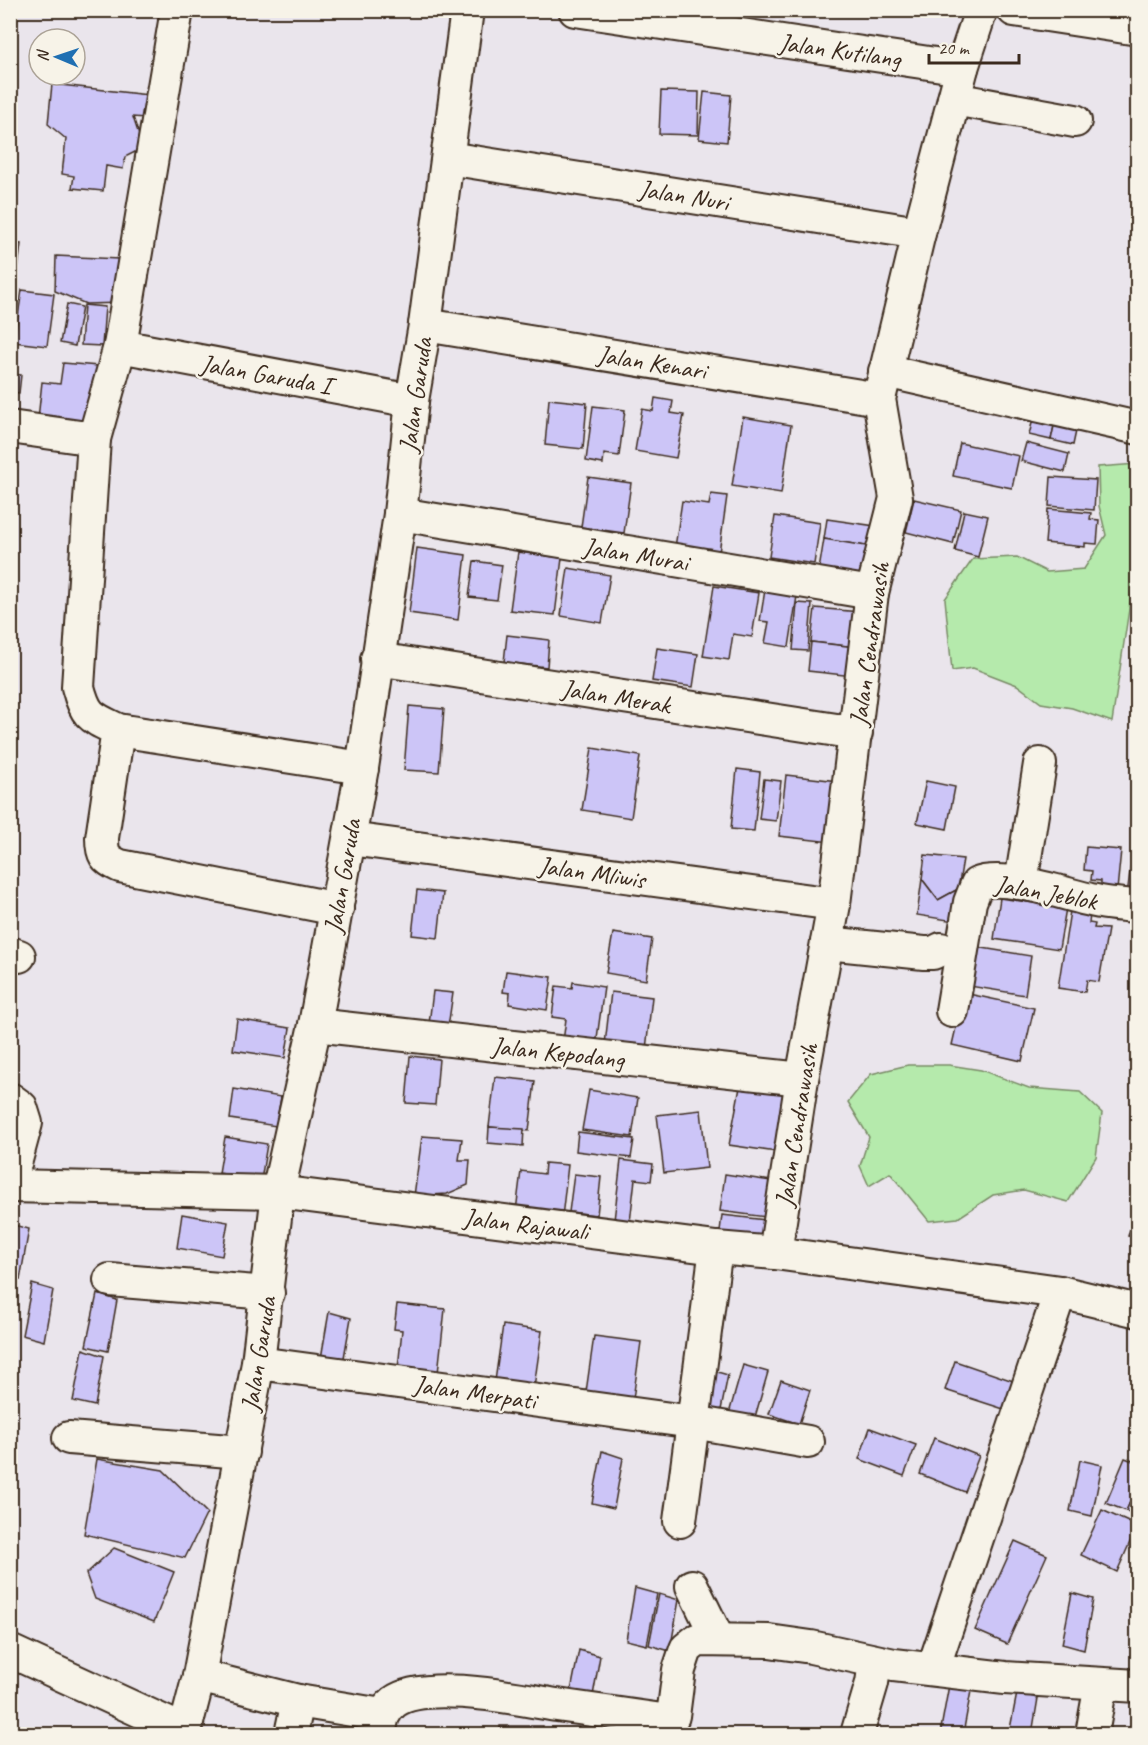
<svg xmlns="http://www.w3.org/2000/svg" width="1148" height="1745" viewBox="0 0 1148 1745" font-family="Caveat,sans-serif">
<rect width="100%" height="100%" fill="#eae5ec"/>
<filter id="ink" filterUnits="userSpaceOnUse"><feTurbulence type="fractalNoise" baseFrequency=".0167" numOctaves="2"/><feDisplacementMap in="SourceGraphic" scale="12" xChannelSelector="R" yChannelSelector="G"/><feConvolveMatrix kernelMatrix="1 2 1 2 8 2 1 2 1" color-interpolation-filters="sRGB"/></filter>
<g filter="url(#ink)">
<g fill="#b5eaac" stroke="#788a65" stroke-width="1.5">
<polygon points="1137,464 1137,556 1112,722 1072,708 1041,703 1017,685 973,668 952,671 945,599 973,559 1017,557 1047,572 1084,569 1106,535 1099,506 1098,467"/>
<polygon points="908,1065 949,1065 981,1070 1029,1088 1080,1092 1102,1113 1096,1157 1068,1202 1024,1190 993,1195 958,1218 929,1221 890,1173 869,1186 860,1166 869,1137 848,1102 871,1074"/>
</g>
<g fill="#ccc5f7" stroke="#3b2a1e" stroke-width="1.5">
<polygon points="52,84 148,95 145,118 133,117 141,141 141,149 125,157 123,169 106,166 103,191 72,188 74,176 62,174 66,139 48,124"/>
<polygon points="661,91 699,92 698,135 659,134"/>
<polygon points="704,92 731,95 727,142 699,139"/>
<polygon points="10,243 21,244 10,334"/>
<polygon points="56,256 119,259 122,303 86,304 55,291"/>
<polygon points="22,290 54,294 47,346 14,342"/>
<polygon points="67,304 82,307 75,346 60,343"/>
<polygon points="84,305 105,307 102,346 81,345"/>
<polygon points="63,363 98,366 92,434 37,428 42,382 60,384"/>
<polygon points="10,374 21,375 19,393 10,392"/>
<polygon points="655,398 673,401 671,413 684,415 676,458 635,451 642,409 653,411"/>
<polygon points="549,399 587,403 583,449 545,445"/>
<polygon points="593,406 625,410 619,456 604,454 603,464 586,461"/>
<polygon points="1036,407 1057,413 1051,440 1029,435"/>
<polygon points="1057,412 1079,417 1073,445 1051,440"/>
<polygon points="743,417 791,425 781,494 732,486"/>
<polygon points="960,443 1019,456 1012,488 953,476"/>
<polygon points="1026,443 1069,454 1065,472 1021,461"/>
<polygon points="588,477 631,483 624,533 581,527"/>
<polygon points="1051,477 1096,480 1094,510 1049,506"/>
<polygon points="711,494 727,496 718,560 674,554 682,501 709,505"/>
<polygon points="914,499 961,510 953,544 906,532"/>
<polygon points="1048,509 1091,513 1090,519 1099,520 1097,544 1085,543 1085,547 1045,543"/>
<polygon points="964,511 988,516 978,557 955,551"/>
<polygon points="775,516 820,523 814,564 769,557"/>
<polygon points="827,519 875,526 872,547 824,539"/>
<polygon points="824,539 872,547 866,583 818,576"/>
<polygon points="417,548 466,555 458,620 409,613"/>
<polygon points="518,552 562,558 555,615 510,610"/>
<polygon points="474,561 502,565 497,600 469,597"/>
<polygon points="568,568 610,575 602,623 561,616"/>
<polygon points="714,586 759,593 752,637 733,634 729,660 703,656"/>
<polygon points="765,590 797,596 789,647 765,643 769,622 760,621"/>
<polygon points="797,603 812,604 808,651 793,650"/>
<polygon points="815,608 860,612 856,647 811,642"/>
<polygon points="507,635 549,640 547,667 504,662"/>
<polygon points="811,642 856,647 853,676 808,671"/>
<polygon points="657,648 698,654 693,687 652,681"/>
<polygon points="409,706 444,709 439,772 404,770"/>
<polygon points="592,748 640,756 631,818 582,810"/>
<polygon points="737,769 760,772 754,831 731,829"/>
<polygon points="786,775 838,781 831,842 779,836"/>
<polygon points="764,779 781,781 776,821 759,819"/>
<polygon points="926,781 955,787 947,829 917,823"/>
<polygon points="1086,847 1121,850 1117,890 1101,888 1101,881 1091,880 1092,871 1084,870"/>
<polygon points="1133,847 1138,847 1138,898 1127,896"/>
<polygon points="925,855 963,859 958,889 938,900 922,879"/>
<polygon points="922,879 938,900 958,889 954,921 917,915"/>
<polygon points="417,890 443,893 438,938 412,935"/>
<polygon points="1000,898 1066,908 1059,949 994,939"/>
<polygon points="1070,911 1090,914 1089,923 1095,924 1094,928 1108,929 1099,982 1087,980 1085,992 1058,988"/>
<polygon points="613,933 652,939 646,980 606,973"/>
<polygon points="970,946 1031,956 1025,995 963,985"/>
<polygon points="506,971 552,977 547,1010 509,1004 510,993 503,992"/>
<polygon points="573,982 604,987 595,1053 562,1049 566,1019 552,1017 556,986 572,988"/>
<polygon points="433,991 453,993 448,1027 429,1024"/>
<polygon points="611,992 652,997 645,1058 604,1053"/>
<polygon points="964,993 1034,1008 1022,1061 952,1045"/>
<polygon points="237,1019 290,1028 285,1058 233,1050"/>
<polygon points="410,1056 439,1059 435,1105 406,1103"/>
<polygon points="495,1077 535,1081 529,1131 489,1127"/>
<polygon points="741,1082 788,1092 776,1152 729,1145"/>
<polygon points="234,1089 281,1097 276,1126 230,1119"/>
<polygon points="589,1090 638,1098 632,1137 582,1130"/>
<polygon points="701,1110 707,1168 664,1173 657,1115"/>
<polygon points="489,1127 524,1129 523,1146 488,1143"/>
<polygon points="578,1132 634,1139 631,1158 576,1151"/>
<polygon points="422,1136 462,1139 459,1160 470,1160 468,1185 447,1194 414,1196"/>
<polygon points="225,1137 267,1144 261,1180 219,1173"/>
<polygon points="621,1160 653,1164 651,1181 635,1179 629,1231 613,1229"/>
<polygon points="545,1163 568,1165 562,1217 516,1211 521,1171 544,1174"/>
<polygon points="574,1174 601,1177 597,1215 569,1212"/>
<polygon points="725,1174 771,1181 766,1217 720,1211"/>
<polygon points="1138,1202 1138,1237 1128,1236"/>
<polygon points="182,1214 228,1222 222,1256 177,1248"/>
<polygon points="722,1215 766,1220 763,1244 719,1239"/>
<polygon points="10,1224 29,1229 20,1280 10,1278"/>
<polygon points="32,1284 53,1290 44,1341 22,1335"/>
<polygon points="97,1294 117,1300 108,1351 86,1346"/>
<polygon points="397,1304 445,1309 438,1373 398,1368 402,1330 394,1329"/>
<polygon points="329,1312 351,1318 342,1369 320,1364"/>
<polygon points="503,1325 542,1331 534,1387 495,1381"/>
<polygon points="594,1336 641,1342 633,1399 586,1392"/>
<polygon points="83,1349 104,1356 95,1406 73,1401"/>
<polygon points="955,1361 1025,1385 1016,1413 945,1390"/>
<polygon points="743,1365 768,1372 753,1424 728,1417"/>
<polygon points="707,1369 728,1375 718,1425 697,1420"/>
<polygon points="781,1380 810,1390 799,1424 769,1414"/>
<polygon points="870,1428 916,1445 904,1476 859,1459"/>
<polygon points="934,1438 979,1456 965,1492 920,1474"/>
<polygon points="602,1451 623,1458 614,1508 592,1503"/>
<polygon points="1125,1458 1138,1463 1138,1484 1126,1511 1106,1503"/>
<polygon points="97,1459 163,1470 207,1513 185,1558 84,1534"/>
<polygon points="1080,1460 1102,1465 1092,1516 1070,1511"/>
<polygon points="1138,1484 1138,1516 1126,1511"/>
<polygon points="1102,1510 1137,1526 1117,1572 1081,1555"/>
<polygon points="1015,1541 1047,1555 1007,1644 975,1630"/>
<polygon points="114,1548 174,1572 154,1622 95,1599 86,1574"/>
<polygon points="635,1588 657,1594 647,1645 626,1640"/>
<polygon points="1072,1593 1093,1599 1084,1650 1062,1644"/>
<polygon points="659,1594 679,1600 670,1651 649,1645"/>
<polygon points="579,1650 600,1656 591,1707 569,1701"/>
<polygon points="949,1685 971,1691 963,1734 940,1734"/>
<polygon points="1017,1693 1038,1698 1032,1734 1009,1734"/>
<polygon points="500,1726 543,1726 541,1734 500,1734"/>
</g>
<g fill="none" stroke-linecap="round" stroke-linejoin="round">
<defs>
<g id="minor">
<polyline points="575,10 962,68"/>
<polyline points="1014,10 1138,29"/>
<polyline points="954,99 1075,121"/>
<polyline points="448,158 919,233"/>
<polyline points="425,325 879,399"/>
<polyline points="120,346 412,401"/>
<polyline points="885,371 1138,428"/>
<polyline points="10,427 94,439 120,346 177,10"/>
<path d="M94,439L78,687C86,717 91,717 118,730L362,768"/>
<polyline points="400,514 872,593"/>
<polyline points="377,659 856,733"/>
<path d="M118,730L102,838C102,855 105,859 120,866L337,909"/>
<polyline points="350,839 834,904"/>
<polyline points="1021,883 1040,764"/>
<polyline points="827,943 924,953 933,953 941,949"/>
<polyline points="10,953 19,956"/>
<path d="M952,1011L970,902L977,884C1003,873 1064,894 1091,900C1106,904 1122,905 1138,906"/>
<polyline points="315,1025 802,1079"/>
<polyline points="10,1099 21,1107 26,1123 10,1182"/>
<polyline points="10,1186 278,1192 716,1248 775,1253 1060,1292 1138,1311"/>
<polyline points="775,1253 802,1079 834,904 872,593 896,498 879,399 919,233 962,68 981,10"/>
<polyline points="110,1280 268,1293"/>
<polyline points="258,1363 693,1422 808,1442"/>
<polyline points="69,1438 242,1452"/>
<polyline points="680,1521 716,1248"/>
<polyline points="692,1586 718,1639"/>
<polyline points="10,1651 184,1731"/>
<polyline points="933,1669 1060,1292"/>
<polyline points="199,1676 298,1701 291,1734"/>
<polyline points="298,1701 382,1715"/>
<polyline points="184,1734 199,1676 258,1363 278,1192 315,1025 362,768 400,514 412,401 425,325 467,10"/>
<path d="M380,1734C381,1721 382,1712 394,1702C424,1679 520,1699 557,1705C592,1710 627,1715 662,1720L673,1716L679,1670L686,1649L697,1640L769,1641L811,1647L894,1665L1005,1678L1138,1686"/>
<polyline points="857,1734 872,1683 875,1662"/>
<polyline points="1092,1734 1101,1684"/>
</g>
</defs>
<use href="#minor" stroke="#3b2a1e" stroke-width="36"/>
<use href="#minor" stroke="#f7f3e8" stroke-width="32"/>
</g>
</g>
<g text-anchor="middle" stroke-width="5" stroke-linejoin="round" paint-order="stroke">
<g font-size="26" fill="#3b2a1e" stroke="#f7f3e8">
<text transform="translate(840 50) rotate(8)" y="9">Jalan Kutilang</text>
<text transform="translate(684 195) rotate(9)" y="9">Jalan Nuri</text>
<text transform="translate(652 362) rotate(9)" y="9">Jalan Kenari</text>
<text transform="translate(266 374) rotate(10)" y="9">Jalan Garuda I</text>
<text transform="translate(415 395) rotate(-82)" y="9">Jalan Garuda</text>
<text transform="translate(636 554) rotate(9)" y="9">Jalan Murai</text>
<text transform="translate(869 644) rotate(-82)" y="9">Jalan Cendrawasih</text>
<text transform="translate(616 696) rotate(9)" y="9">Jalan Merak</text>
<text transform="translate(592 872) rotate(8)" y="9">Jalan Mliwis</text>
<text transform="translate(342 876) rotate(-80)" y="9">Jalan Garuda</text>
<text transform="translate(1046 892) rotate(10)" y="9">Jalan Jeblok</text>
<text transform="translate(558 1052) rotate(6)" y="9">Jalan Kepodang</text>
<text transform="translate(796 1125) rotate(-81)" y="9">Jalan Cendrawasih</text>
<text transform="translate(526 1224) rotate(7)" y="9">Jalan Rajawali</text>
<text transform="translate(258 1354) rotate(-81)" y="9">Jalan Garuda</text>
<text transform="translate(475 1392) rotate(8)" y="9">Jalan Merpati</text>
</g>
</g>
<rect width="1148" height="1745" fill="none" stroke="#f7f3e8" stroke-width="36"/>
<rect x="18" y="18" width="1112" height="1709" fill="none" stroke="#3b2a1e" stroke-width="2" filter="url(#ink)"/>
<g transform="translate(57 57) rotate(272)"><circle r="28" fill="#f7f3e8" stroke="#aca397" stroke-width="1.5"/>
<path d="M0-4.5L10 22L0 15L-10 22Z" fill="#1f6fb2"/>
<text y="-9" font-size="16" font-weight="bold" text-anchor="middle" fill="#3b2a1e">N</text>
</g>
<path d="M929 54v9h90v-9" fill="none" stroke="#3b2a1e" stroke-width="3"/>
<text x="938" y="54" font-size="18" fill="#3b2a1e" stroke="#f7f3e8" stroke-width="4.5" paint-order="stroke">20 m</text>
</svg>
